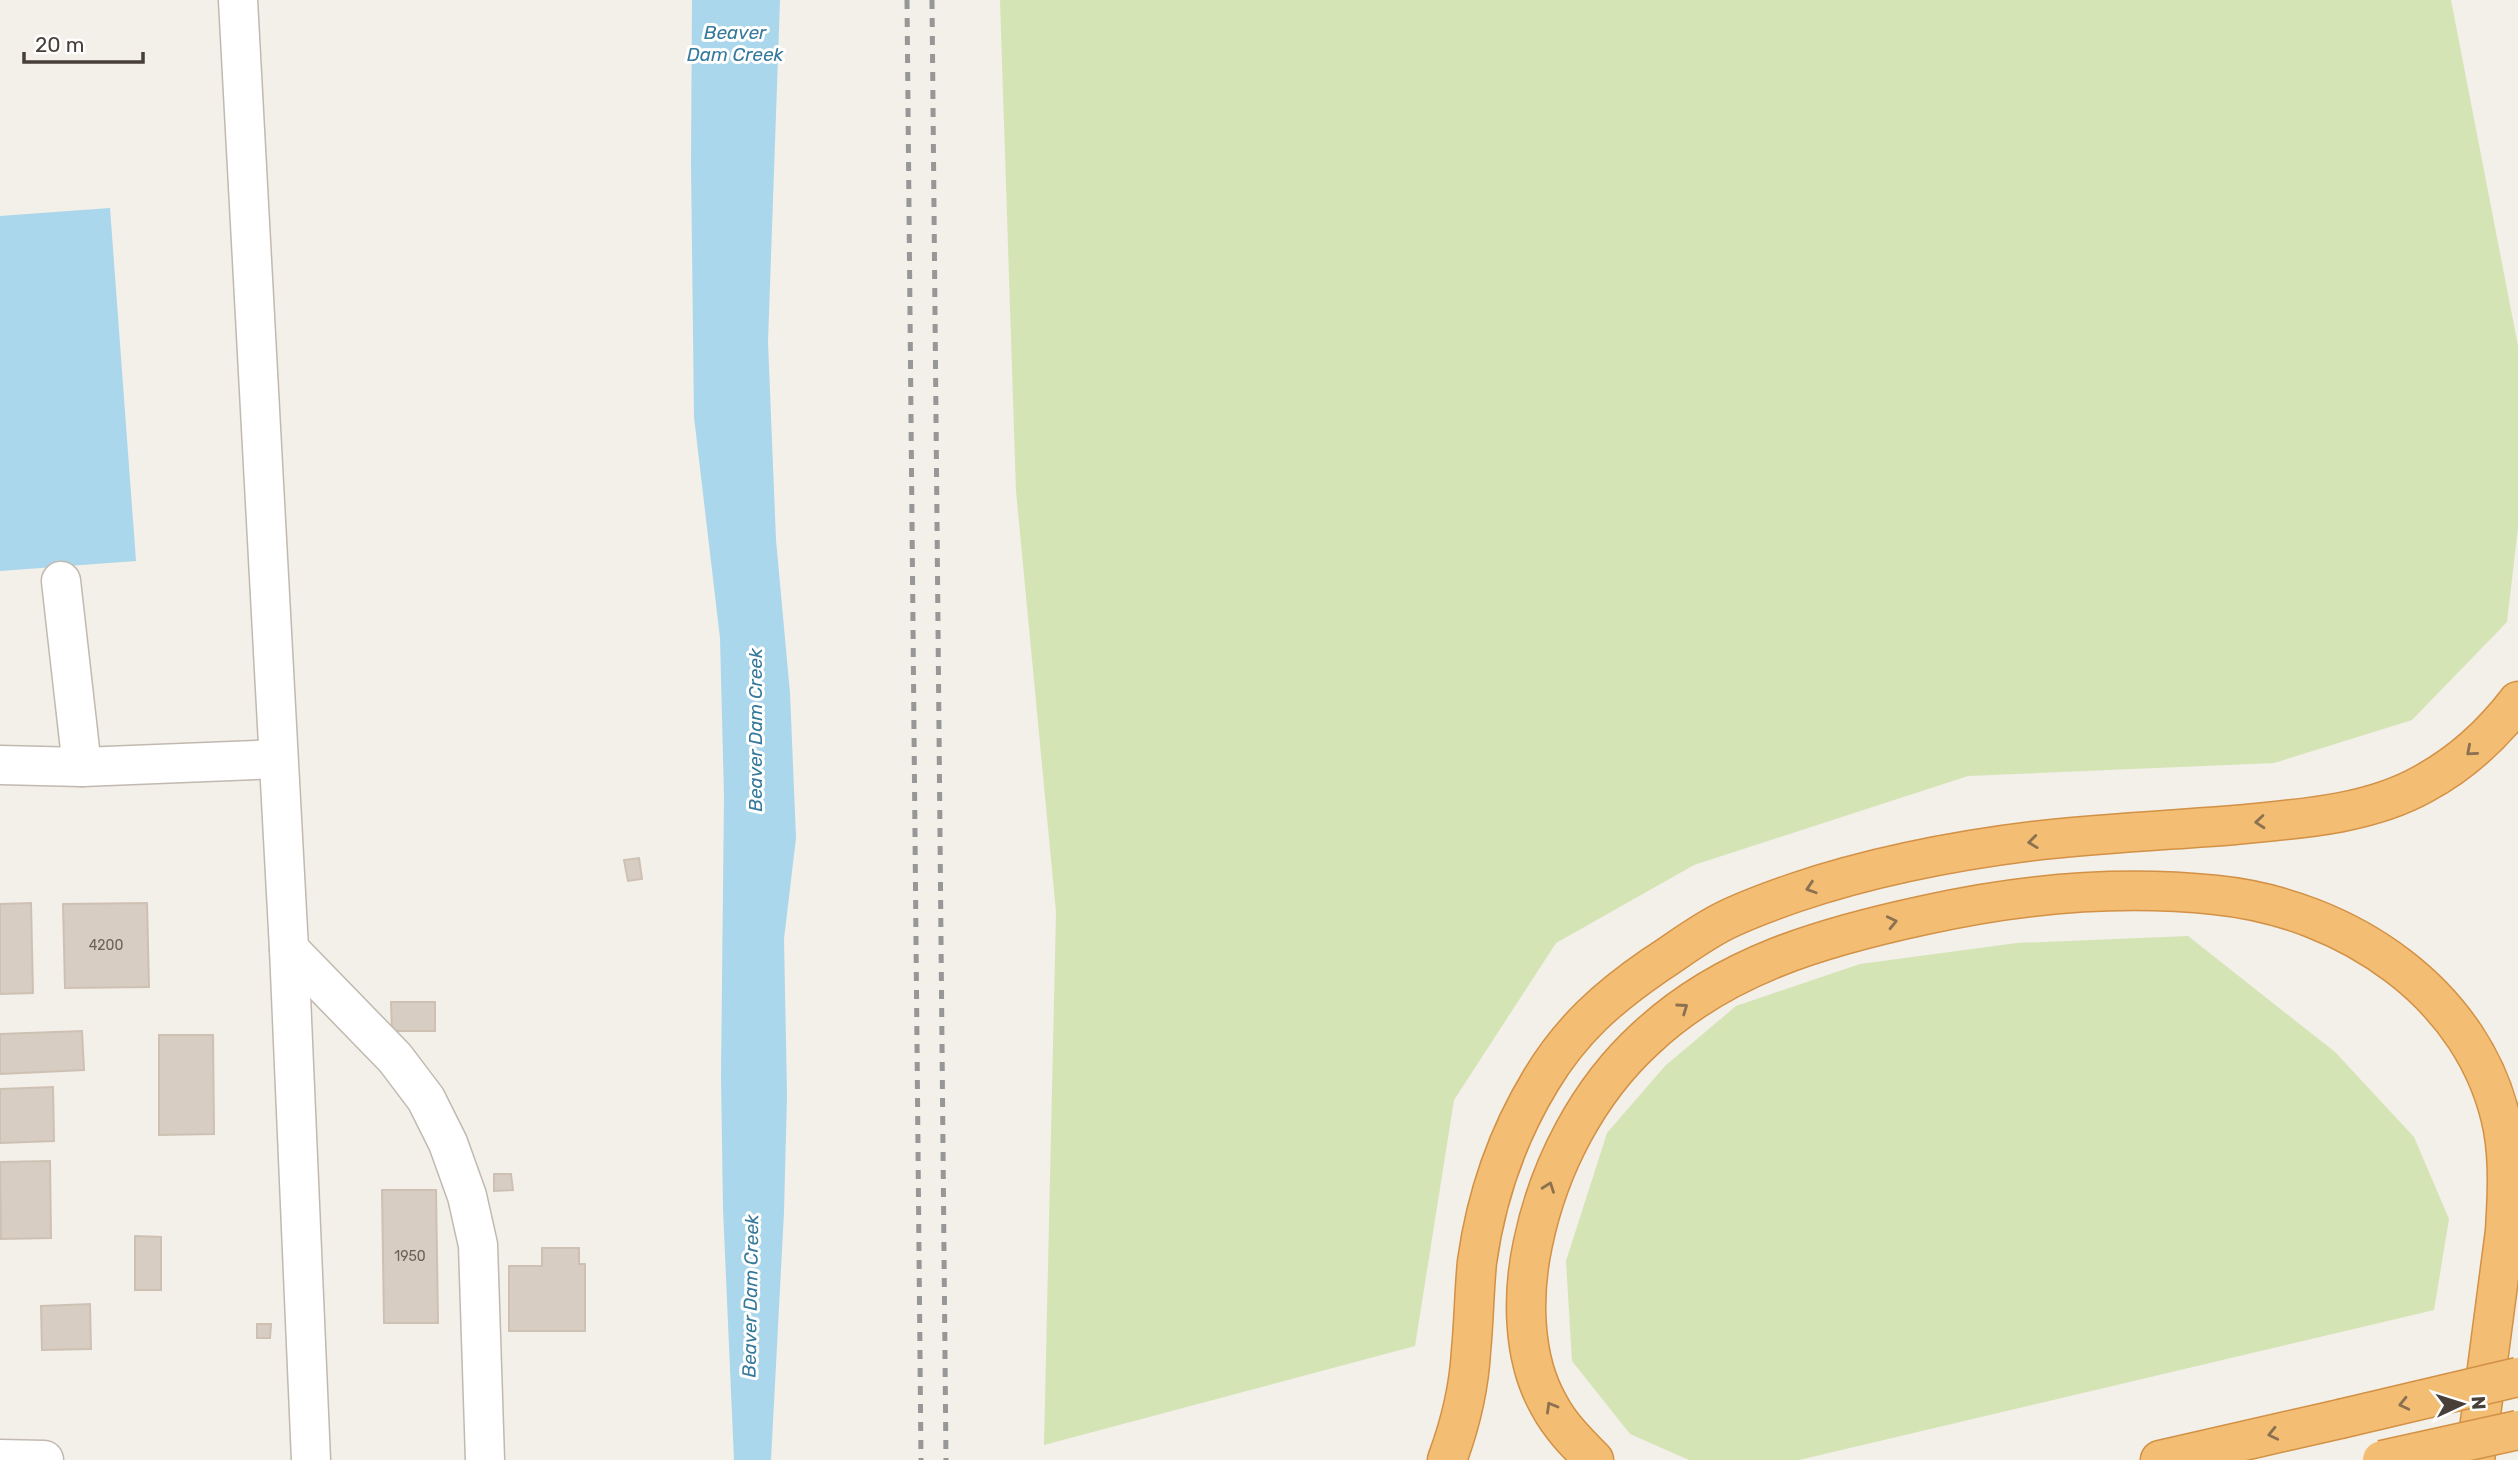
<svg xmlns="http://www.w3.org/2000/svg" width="2518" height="1460" viewBox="0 0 2518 1460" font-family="Rubik,sans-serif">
<rect width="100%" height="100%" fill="#f3efe9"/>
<g fill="#d4e4b5">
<polygon points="1000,0 2451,0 2518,346 2518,528 2507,622 2412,720 2274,763 1968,776 1694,865 1556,943 1454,1100 1415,1346 1044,1445 1056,912 1016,491"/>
<polygon points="2188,936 2335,1052 2414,1137 2449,1219 2434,1310 1799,1460 1689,1460 1630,1434 1572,1361 1566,1261 1607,1133 1665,1066 1736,1006 1860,964 2017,943"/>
</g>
<g fill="#aad7eb">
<polygon points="692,0 780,0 768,342 776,540 790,693 796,838 784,939 787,1095 784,1212 771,1460 734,1460 723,1209 721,1075 724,796 720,638 694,417 691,164"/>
<polygon points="110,208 136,561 0,571 0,216"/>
</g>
<g fill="#d7cdc2" stroke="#cec1b3" stroke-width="2">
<polygon points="639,858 642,879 628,881 624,860"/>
<polygon points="31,903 33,993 0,994 0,904"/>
<polygon points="147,903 149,987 65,988 63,904"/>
<polygon points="391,1002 435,1002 435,1031 392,1031"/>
<polygon points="82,1031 84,1070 0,1074 0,1034"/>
<polygon points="159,1035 213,1035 214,1134 159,1135"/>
<polygon points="53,1087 54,1141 0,1143 0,1089"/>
<polygon points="50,1161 51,1238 1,1239 0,1162"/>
<polygon points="494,1174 511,1174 513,1190 494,1191"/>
<polygon points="382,1190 436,1190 438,1323 384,1323"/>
<polygon points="135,1236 161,1237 161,1290 135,1290"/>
<polygon points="542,1248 579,1248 579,1264 585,1264 585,1331 509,1331 509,1266 542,1266"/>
<polygon points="90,1304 91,1349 42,1350 41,1306"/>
<polygon points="257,1324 271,1324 270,1338 257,1338"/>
</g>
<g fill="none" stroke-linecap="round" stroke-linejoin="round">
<defs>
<g id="minor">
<polyline points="238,0 289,949 311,1460"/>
<polyline points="61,581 82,767"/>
<polyline points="0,765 82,767 278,759"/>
<polyline points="289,949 395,1058 426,1099 448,1143 467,1196 478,1245 485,1460"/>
<polyline points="0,1459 44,1460"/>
</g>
<g id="highway">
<path d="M1447,1460C1460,1425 1469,1389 1471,1351C1474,1321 1474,1292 1477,1262C1486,1197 1507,1136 1541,1080C1571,1030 1607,998 1655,965C1678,950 1700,933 1724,921C1746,910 1771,901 1794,893C1874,866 1957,850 2042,840C2106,833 2171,830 2235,825C2297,819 2368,815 2423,784C2460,764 2492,735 2518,701"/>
<path d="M1594,1460C1577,1443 1560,1426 1549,1405C1522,1358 1522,1294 1533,1243C1549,1166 1588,1091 1646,1038C1724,965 1823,937 1925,915C2019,894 2120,885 2216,895C2346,908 2477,994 2503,1129C2509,1163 2507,1197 2505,1231L2475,1460"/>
<polyline points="2160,1460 2340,1419"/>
</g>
</defs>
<use href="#minor" stroke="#c1b9af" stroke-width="41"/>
<use href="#highway" stroke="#d29145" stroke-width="41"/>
<use href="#minor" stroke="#fff" stroke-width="38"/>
<use href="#highway" stroke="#f3bd74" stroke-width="38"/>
<g stroke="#979797" stroke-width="5" stroke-dasharray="9 9" stroke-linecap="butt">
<polyline points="907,0 921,1460"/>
<polyline points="932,0 946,1460"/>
</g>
<defs>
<g id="highway-bridge">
<polyline points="2340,1419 2518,1377"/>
<polyline points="2382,1460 2518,1430"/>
</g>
</defs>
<use href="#highway-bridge" stroke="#d29145" stroke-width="41" stroke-linecap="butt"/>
<use href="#highway-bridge" stroke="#f3bd74" stroke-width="38"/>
</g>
<defs><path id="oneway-chevron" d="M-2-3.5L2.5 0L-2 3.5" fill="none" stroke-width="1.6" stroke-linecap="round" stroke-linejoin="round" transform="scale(1.75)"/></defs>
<g stroke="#8c7150">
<use href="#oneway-chevron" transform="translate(2471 751) rotate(139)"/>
<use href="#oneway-chevron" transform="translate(2260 822) rotate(175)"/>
<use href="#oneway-chevron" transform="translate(2033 842) rotate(173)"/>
<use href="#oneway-chevron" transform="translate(1811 888) rotate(162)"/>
<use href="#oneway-chevron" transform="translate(1892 922) rotate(-13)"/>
<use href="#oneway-chevron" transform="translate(1683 1008) rotate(-35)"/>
<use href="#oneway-chevron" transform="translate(1549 1187) rotate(-70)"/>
<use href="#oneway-chevron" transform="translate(2404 1404) rotate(167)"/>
<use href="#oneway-chevron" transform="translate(1551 1407) rotate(-120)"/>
<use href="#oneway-chevron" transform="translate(2273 1434) rotate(167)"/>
</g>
<g text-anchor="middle" stroke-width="6" stroke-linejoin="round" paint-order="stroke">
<g font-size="14" fill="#6b625a">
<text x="106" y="950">4200</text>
<text x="410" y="1261">1950</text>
</g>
<g font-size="19" font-style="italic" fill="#35799c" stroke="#fff">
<text x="735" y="39">Beaver<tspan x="735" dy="22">Dam Creek</tspan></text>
<text transform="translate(755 730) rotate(-90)" y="7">Beaver Dam Creek</text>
<text transform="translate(750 1296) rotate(-89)" y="7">Beaver Dam Creek</text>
</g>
</g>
<g transform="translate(2462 1404) rotate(86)" stroke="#ffffff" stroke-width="5" paint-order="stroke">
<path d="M0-5L12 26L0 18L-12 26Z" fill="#473f38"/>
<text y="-10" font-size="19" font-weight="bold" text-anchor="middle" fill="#473f38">N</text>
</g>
<path d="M24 52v10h119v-10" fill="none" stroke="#473f38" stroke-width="3.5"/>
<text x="35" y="52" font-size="21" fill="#473f38" stroke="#ffffff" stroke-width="5" paint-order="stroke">20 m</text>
</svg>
